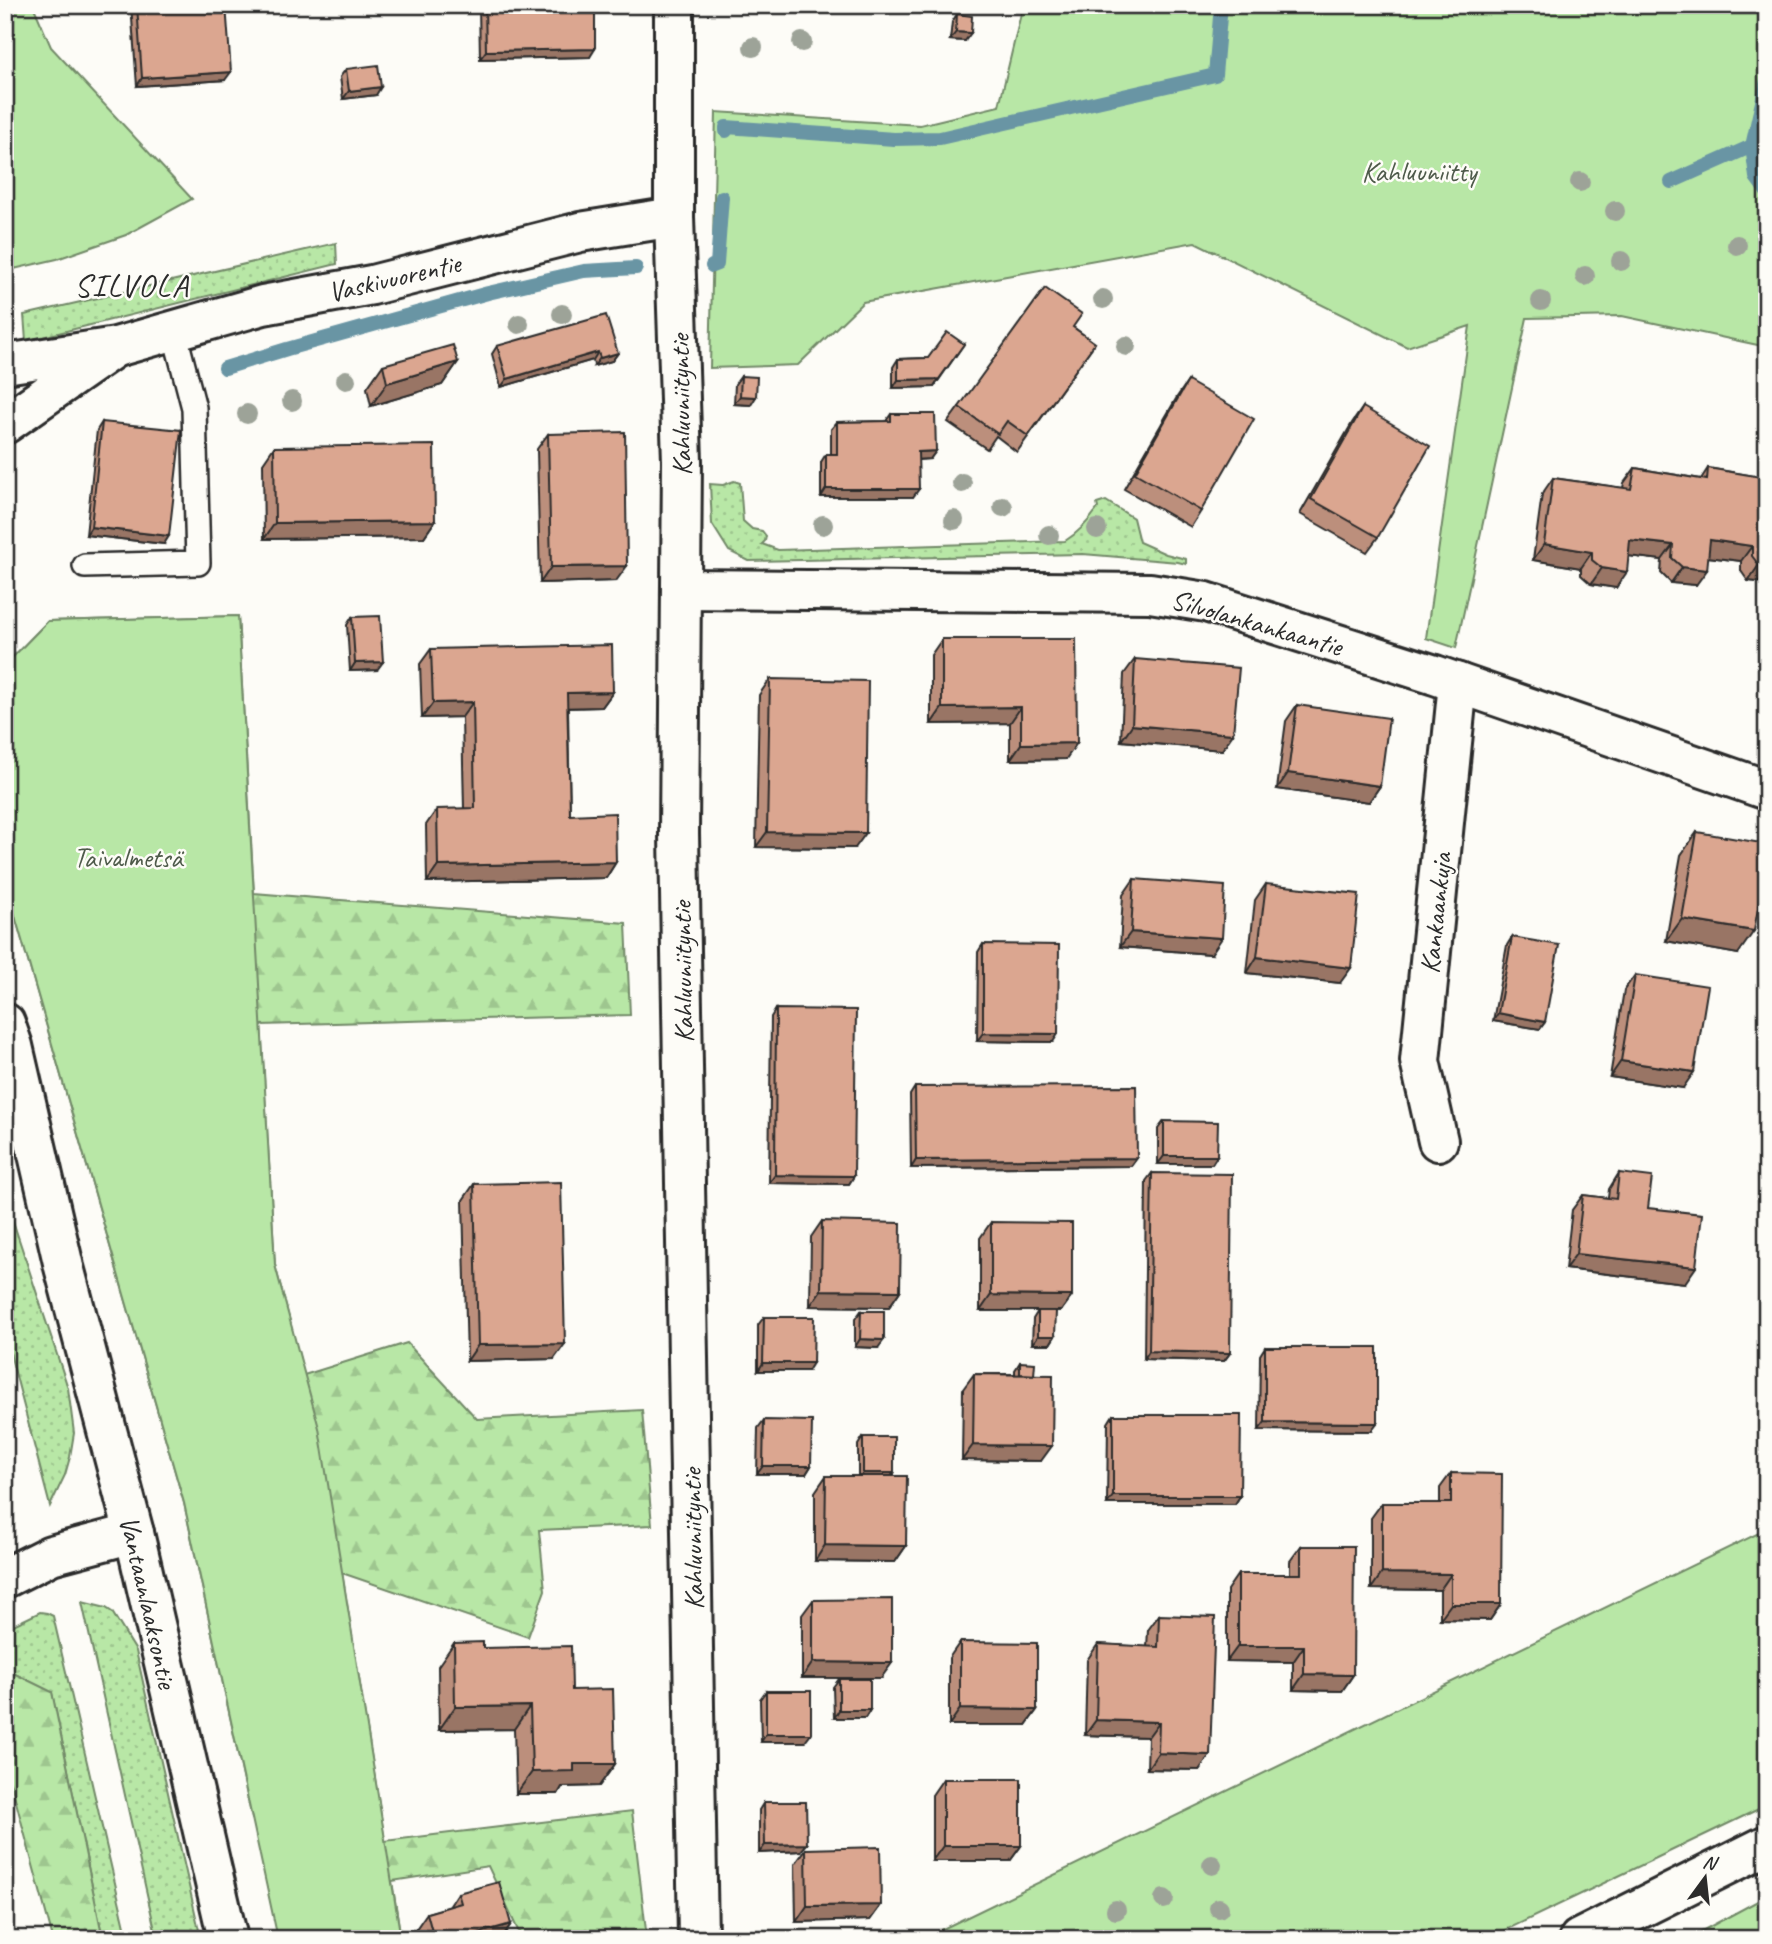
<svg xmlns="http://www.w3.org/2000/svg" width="1772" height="1944" viewBox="0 0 1772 1944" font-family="Caveat,sans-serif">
<defs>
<pattern id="grass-dots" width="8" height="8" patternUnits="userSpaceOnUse" patternTransform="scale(1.75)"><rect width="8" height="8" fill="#b8e7a6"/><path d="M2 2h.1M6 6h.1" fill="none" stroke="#9ec68f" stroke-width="1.8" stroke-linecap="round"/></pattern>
<pattern id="forest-firs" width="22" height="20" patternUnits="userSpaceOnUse" patternTransform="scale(1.75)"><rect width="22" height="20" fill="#b8e7a6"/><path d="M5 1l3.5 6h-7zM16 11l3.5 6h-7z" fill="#9ec68f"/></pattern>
</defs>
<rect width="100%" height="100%" fill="#fdfcf7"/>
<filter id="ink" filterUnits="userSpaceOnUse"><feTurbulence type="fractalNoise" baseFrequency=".0143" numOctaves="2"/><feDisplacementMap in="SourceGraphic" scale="14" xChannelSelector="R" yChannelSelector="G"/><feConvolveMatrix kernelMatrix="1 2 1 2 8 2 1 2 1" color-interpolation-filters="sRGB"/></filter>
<g filter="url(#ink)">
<g fill="url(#grass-dots)" stroke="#728968" stroke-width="2">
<polygon points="336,243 337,264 26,341 24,315"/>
<path d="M734,481L740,483L743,521L752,529L762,531L766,536L765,541L762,544L778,550L1065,541C1078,533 1089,521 1098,508L1097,504L1106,501L1133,518L1139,542L1166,554L1186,559V564L1178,562L1083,554L749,561L729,551L712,524L710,484L723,485Z"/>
<polygon points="5,1197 68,1388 74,1433 70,1457 65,1475 50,1506 5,1334"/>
<polygon points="82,1602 106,1608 112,1612 136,1651 201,1939 157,1939"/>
<polygon points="40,1612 47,1613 53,1616 128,1939 103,1939 52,1693 5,1669 5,1629"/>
</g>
<g fill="url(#forest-firs)" stroke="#728968" stroke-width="2">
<polygon points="238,616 254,893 626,923 630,1015 261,1025 275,1265 304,1375 407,1343 477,1419 642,1410 652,1525 539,1530 545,1590 528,1637 342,1573 385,1841 632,1811 647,1939 522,1939 488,1866 392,1881 401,1939 252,1819 184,1503 5,881 5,665 48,621"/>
<polygon points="5,1669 52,1692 103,1939 53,1939 12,1787 5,1771"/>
</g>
<g fill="#b8e7a6" stroke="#728968" stroke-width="2">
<polygon points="5,5 33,5 51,47 192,199 126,235 57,259 5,271"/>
<polygon points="1023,5 1767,5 1767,347 1622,316 1527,318 1456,648 1426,638 1470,326 1407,347 1195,242 863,302 798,365 710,368 716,112 920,125 999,106"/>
<polygon points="238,616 275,1265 319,1428 401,1939 278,1939 184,1503 5,881 5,665 48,621"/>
<polygon points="1767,1529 1767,1805 1487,1939 922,1939"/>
<polygon points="1767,1896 1767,1939 1687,1939"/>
</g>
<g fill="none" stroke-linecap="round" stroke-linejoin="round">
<g stroke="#6995a4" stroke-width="14">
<polyline points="726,131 726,127 894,139 940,138 1215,75 1221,5"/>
<polyline points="1752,146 1756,177 1767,192"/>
<polyline points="1671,182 1752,146 1767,80"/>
<polyline points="712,266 717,264 722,197"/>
<polyline points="225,368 287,349 488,293 584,271 636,268"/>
</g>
<defs>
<polyline id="service" points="85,566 198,563 194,408 174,331"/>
<g id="minor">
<polyline points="674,5 674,217 682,461 679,834 698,1939"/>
<polyline points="5,364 116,347 263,305 372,285 580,232 674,217"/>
<polyline points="5,424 111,350"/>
<polyline points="682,589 1150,593 1206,602 1435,675 1767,790"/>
<polyline points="1438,1141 1420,1061 1458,683"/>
<polyline points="5,1578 51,1555 134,1533"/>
</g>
<g id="tertiary">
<polyline points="5,1023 13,1046 64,1267 134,1533 228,1939"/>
<polyline points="1579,1939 1767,1845"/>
</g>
</defs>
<use href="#service" stroke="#2b2b2b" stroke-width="28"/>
<use href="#minor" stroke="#2b2b2b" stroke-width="44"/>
<use href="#tertiary" stroke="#2b2b2b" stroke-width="44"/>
<use href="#service" stroke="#fdfcf7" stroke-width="23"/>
<use href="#minor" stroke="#fdfcf7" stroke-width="38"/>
<use href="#tertiary" stroke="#fdfcf7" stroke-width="38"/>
</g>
<g fill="#9da398">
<circle cx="802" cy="42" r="10"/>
<circle cx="753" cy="47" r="10"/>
<circle cx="1580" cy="182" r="10"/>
<circle cx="1615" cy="211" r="10"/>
<circle cx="1737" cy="245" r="10"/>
<circle cx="1621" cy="261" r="10"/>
<circle cx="1585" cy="276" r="10"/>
<circle cx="1103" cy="299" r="10"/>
<circle cx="1541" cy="301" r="10"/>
<circle cx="562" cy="314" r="10"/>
<circle cx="519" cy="324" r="10"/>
<circle cx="1126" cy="346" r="10"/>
<circle cx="346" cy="380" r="10"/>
<circle cx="292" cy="401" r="10"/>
<circle cx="247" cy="414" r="10"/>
<circle cx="962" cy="483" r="10"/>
<circle cx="1003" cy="507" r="10"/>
<circle cx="954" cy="520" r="10"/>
<circle cx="823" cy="525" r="10"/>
<circle cx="1097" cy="529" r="10"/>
<circle cx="1049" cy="535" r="10"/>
<circle cx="1212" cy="1865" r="10"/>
<circle cx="1164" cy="1899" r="10"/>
<circle cx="1219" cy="1908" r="10"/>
<circle cx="1116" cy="1910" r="10"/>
</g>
<g fill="#bc8f7c" stroke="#2b2b2b" stroke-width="2">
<polygon points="131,5 226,5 225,80 137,86"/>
<polygon points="479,5 595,5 590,57 480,59"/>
<polygon points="957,14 965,41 950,40 952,22"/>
<polygon points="346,69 376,95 343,99 340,77"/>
<polygon points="1073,327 1095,343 1017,452 996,436 987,449 948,422 959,407"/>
<polygon points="964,344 934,387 893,388 893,367 898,359 928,358"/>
<polygon points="497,346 618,353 612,361 594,366 593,360 501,387 492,354"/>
<polygon points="458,362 442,385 371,406 367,388 383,365"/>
<polygon points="741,376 751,405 734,404 735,384"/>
<polygon points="1188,381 1201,511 1191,527 1124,489 1177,397"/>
<polygon points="1363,407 1378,537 1367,552 1300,514 1352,423"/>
<polygon points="891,414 936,451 930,459 918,460 913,497 821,497 821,462 826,454 831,454 831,429 837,422 886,421"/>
<polygon points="102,422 164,544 86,535 97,430"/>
<polygon points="548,434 616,581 540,583 537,449"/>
<polygon points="274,447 435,521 424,537 264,539 263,463"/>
<polygon points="1635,468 1701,479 1708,468 1767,478 1767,583 1748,581 1741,571 1741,561 1708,557 1696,585 1671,583 1661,573 1662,560 1628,556 1616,588 1591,584 1581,575 1581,568 1533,560 1542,494 1553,478 1623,488 1624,483"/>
<polygon points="352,617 377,670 350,671 347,625"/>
<polygon points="942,639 1076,639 1066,759 1010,760 1010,723 931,724 931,655"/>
<polygon points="431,649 613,692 602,707 568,708 570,815 616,862 606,878 427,882 426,825 437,809 464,809 462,717 422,718 420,664"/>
<polygon points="1135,659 1222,750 1121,741 1124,674"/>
<polygon points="770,679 855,848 756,847 759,695"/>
<polygon points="1297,705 1380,786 1369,802 1277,789 1286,721"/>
<polygon points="1697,832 1738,954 1666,941 1681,855"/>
<polygon points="1134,879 1211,954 1120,947 1123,895"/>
<polygon points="1266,884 1340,983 1247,973 1255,900"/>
<polygon points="1512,937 1545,1022 1540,1029 1493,1021 1507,945"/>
<polygon points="983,944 1053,1042 977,1041 978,952"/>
<polygon points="1635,975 1683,1088 1610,1077 1624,990"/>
<polygon points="776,1009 854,1176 849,1184 769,1183 771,1017"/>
<polygon points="915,1087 1137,1158 1131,1166 911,1168 910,1095"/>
<polygon points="1164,1121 1217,1156 1212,1164 1158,1164 1158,1129"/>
<polygon points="1152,1173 1230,1353 1224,1361 1144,1359 1146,1181"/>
<polygon points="1619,1173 1648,1208 1685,1283 1565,1269 1572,1210 1583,1195 1608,1198 1609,1189"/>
<polygon points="474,1184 554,1359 467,1361 463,1200"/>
<polygon points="822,1221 900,1291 889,1307 810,1306 811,1237"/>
<polygon points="991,1222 1072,1296 1061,1311 1048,1311 1055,1336 1050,1344 1032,1344 1033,1319 1038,1311 980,1311 980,1238"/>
<polygon points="861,1311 878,1348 855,1347 855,1319"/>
<polygon points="764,1317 808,1371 758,1371 758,1325"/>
<polygon points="1265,1347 1371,1431 1259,1430 1260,1355"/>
<polygon points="1020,1362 1034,1375 1041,1461 962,1460 963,1389 974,1374 1015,1374 1015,1370"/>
<polygon points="1113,1415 1240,1496 1235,1504 1107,1504 1108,1423"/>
<polygon points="764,1420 811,1466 806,1474 757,1474 758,1428"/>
<polygon points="863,1437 894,1473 891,1476 906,1546 895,1562 815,1561 815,1492 826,1476 858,1476 858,1445"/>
<polygon points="1451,1473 1501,1604 1490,1620 1440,1619 1440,1590 1371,1589 1371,1518 1382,1503 1440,1503 1440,1488"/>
<polygon points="1301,1546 1353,1675 1342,1691 1293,1690 1293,1662 1227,1661 1227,1590 1238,1574 1290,1574 1290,1561"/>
<polygon points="813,1600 881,1678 802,1678 802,1615"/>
<polygon points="1159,1615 1210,1755 1199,1770 1147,1769 1148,1737 1085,1735 1087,1660 1098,1644 1147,1647 1148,1630"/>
<polygon points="960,1642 1037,1710 1026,1725 949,1725 949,1658"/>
<polygon points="454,1643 483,1648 572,1690 615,1764 599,1786 562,1787 558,1794 516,1794 514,1729 439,1730 438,1666"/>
<polygon points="839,1679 870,1710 865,1718 834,1718 833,1687"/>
<polygon points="766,1691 805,1742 761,1742 760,1699"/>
<polygon points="943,1779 1021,1846 1010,1861 932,1861 932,1795"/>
<polygon points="764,1802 801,1851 759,1853 759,1810"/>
<polygon points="806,1849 881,1905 870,1920 796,1922 795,1864"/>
<polygon points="458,1893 511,1924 501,1939 419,1939 416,1929 427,1913 449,1907"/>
</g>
<g fill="#997465" stroke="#2b2b2b" stroke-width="2">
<polygon points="956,32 971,33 965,41 950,40"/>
<polygon points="595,49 590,57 480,59 486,51"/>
<polygon points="231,72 225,80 137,86 142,78"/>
<polygon points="381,87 376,95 343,99 349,91"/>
<polygon points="598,352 593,360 501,387 507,379"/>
<polygon points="618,353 612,361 594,366 600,358"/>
<polygon points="458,362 442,385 371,406 387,383"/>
<polygon points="939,379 934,387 893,388 898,380"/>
<polygon points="740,396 756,397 751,405 734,404"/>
<polygon points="936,451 930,459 913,460 918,452"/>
<polygon points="826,489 919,489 913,497 821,497"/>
<polygon points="435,521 424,537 264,539 275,523"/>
<polygon points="91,527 169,536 164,544 86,535"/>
<polygon points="1630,540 1673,545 1662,560 1619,555"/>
<polygon points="1710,540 1752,546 1741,561 1699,556"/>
<polygon points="1544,544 1592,552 1581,568 1533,560"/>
<polygon points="1759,565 1767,566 1767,583 1748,581"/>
<polygon points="627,566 616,581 540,583 551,567"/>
<polygon points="1682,567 1707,570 1696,585 1671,583"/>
<polygon points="1602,568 1627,572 1616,588 1591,584"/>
<polygon points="383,662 377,670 350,671 355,663"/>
<polygon points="613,692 602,707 556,708 567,693"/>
<polygon points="473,702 462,717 422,718 433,703"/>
<polygon points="1021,707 1010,723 931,724 942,708"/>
<polygon points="1132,725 1233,734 1222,750 1121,741"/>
<polygon points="1077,743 1066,759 1010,760 1021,744"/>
<polygon points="1288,773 1380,786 1369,802 1277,789"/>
<polygon points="767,832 866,833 855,848 756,847"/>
<polygon points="616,862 606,878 427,882 438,866"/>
<polygon points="1682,919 1754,931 1738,954 1666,941"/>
<polygon points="1131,932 1222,938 1211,954 1120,947"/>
<polygon points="1257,957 1351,968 1340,983 1247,973"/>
<polygon points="1498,1013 1545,1022 1540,1029 1493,1021"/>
<polygon points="983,1033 1058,1034 1053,1042 977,1041"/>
<polygon points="1621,1061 1694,1072 1683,1088 1610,1077"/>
<polygon points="1164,1156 1217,1156 1212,1164 1158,1164"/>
<polygon points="1137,1158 1131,1166 911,1168 916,1160"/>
<polygon points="775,1175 854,1176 849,1184 769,1183"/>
<polygon points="1576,1254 1696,1267 1685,1283 1565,1269"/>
<polygon points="821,1290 900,1291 889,1307 810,1306"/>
<polygon points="991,1295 1072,1296 1061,1311 980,1311"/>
<polygon points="1038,1336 1055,1336 1050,1344 1032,1344"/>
<polygon points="860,1339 884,1340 878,1348 855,1347"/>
<polygon points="565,1344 554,1359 467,1361 478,1345"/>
<polygon points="1149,1351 1230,1353 1224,1361 1144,1359"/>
<polygon points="763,1363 813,1363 808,1371 758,1371"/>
<polygon points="1265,1422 1377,1423 1371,1431 1259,1430"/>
<polygon points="973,1445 1052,1446 1041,1461 962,1460"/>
<polygon points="763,1466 811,1466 806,1474 757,1474"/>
<polygon points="863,1473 894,1473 888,1480 858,1481"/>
<polygon points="1113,1496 1240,1496 1235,1504 1107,1504"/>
<polygon points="825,1545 906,1546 895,1562 815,1561"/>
<polygon points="1382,1573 1451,1574 1440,1590 1371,1589"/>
<polygon points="1451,1604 1501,1604 1490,1620 1440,1619"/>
<polygon points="1238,1646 1304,1646 1293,1662 1227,1661"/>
<polygon points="813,1662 892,1663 881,1678 802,1678"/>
<polygon points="1304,1674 1353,1675 1342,1691 1293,1690"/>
<polygon points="530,1706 514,1729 439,1730 455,1707"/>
<polygon points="960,1709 1037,1710 1026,1725 949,1725"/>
<polygon points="839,1710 870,1710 865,1718 834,1718"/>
<polygon points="1096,1720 1159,1722 1148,1737 1085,1735"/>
<polygon points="766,1734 811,1734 805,1742 761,1742"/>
<polygon points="1158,1753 1210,1755 1199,1770 1147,1769"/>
<polygon points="574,1764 615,1764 599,1786 562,1787 558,1794 516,1794 532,1772"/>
<polygon points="807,1844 801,1851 759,1853 765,1845"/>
<polygon points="943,1846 1021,1846 1010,1861 932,1861"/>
<polygon points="881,1905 870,1920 796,1922 807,1906"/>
<polygon points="511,1924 501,1939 457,1939"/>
</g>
<g fill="#dba690" stroke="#2b2b2b" stroke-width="2">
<polygon points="137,5 226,5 231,72 142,78"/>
<polygon points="485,5 595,5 595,49 486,51"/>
<polygon points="957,14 972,16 971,33 956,32"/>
<polygon points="378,65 381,87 349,91 346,69"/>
<polygon points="1045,288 1082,314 1073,327 1095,343 1028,436 1007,421 998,434 959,407"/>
<polygon points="606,315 618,353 600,358 598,352 507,379 497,346"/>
<polygon points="947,332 964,344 939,379 898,380 898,359 928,358"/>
<polygon points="453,345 458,362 387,383 383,365"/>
<polygon points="741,376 757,377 756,397 740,396"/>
<polygon points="1188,381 1254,419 1201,511 1135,473"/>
<polygon points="1363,407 1430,446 1378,537 1311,499"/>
<polygon points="891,414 935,414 936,451 918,452 919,489 826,489 826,454 837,454 837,422 891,421"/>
<polygon points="102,422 181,430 169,536 91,527"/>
<polygon points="625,432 627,566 551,567 548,434"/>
<polygon points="434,445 435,521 275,523 274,447"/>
<polygon points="1635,468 1707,480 1708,468 1767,478 1767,566 1759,565 1752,556 1752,546 1710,540 1707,570 1682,567 1672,558 1673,545 1630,540 1627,572 1602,568 1592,560 1592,552 1544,544 1553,478 1631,489"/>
<polygon points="380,616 383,662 355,663 352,617"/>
<polygon points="942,639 1076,639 1077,743 1021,744 1021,707 942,708"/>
<polygon points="612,645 613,692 567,693 570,815 615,813 616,862 438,866 437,809 475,808 473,702 433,703 431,649"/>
<polygon points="1135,659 1239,668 1233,734 1132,725"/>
<polygon points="770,679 868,681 866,833 767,832"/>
<polygon points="1297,705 1389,718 1380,786 1288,773"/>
<polygon points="1697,832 1767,844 1767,857 1754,931 1682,919"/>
<polygon points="1134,879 1225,886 1222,938 1131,932"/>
<polygon points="1266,884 1359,894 1351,968 1257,957"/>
<polygon points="1512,937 1559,945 1545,1022 1498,1013"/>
<polygon points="983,944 1059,945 1058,1034 983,1033"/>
<polygon points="1635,975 1708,986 1694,1072 1621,1061"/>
<polygon points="776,1009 856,1010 854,1176 775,1175"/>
<polygon points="1136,1086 1137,1158 916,1160 915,1087"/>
<polygon points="1164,1121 1218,1122 1217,1156 1164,1156"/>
<polygon points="1152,1173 1232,1174 1230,1353 1149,1351"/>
<polygon points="1619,1173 1652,1177 1648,1208 1702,1214 1696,1267 1576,1254 1583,1195 1616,1199"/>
<polygon points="561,1182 565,1344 478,1345 474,1184"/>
<polygon points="822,1221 901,1223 900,1291 821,1290"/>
<polygon points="991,1222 1072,1223 1072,1296 991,1295"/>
<polygon points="861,1311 884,1311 884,1340 860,1339"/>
<polygon points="1038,1311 1056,1311 1055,1336 1038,1336"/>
<polygon points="764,1317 814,1317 813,1363 763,1363"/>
<polygon points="1265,1347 1377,1347 1377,1423 1265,1422"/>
<polygon points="1020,1362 1035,1363 1034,1375 1020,1374"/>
<polygon points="974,1374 1053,1375 1052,1446 973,1445"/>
<polygon points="1113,1415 1241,1415 1240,1496 1113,1496"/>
<polygon points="764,1420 812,1421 811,1466 763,1466"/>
<rect x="863" y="1437" width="31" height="36"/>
<polygon points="1451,1473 1502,1474 1501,1604 1451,1604 1451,1574 1382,1573 1382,1503 1451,1503"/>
<polygon points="826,1476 907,1476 906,1546 825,1545"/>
<polygon points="1301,1546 1354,1546 1353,1675 1304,1674 1304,1646 1238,1646 1238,1574 1301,1574"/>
<polygon points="892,1599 892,1663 813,1662 813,1600"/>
<polygon points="1159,1615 1215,1617 1210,1755 1158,1753 1159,1722 1096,1720 1098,1644 1158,1647"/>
<polygon points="483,1642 483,1648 571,1646 572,1690 613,1689 615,1764 574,1764 574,1771 532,1772 530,1706 455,1707 454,1643"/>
<polygon points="960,1642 1037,1643 1037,1710 960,1709"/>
<rect x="839" y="1679" width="31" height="31"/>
<rect x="766" y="1691" width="45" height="43"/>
<rect x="943" y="1779" width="78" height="67"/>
<polygon points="764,1802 806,1802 807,1844 765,1845"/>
<polygon points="880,1847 881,1905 807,1906 806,1849"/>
<polygon points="499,1882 511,1924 457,1939 434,1939 427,1913 461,1903 458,1893"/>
</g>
</g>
<g text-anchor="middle" stroke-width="5" stroke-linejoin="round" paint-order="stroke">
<g font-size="28" fill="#4e5a4a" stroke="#fdfcf7">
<text x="1419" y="181">Kahluuniitty</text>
<text x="128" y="867">Taivalmetsä</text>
</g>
<g font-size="28" fill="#2b2b2b" stroke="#fdfcf7">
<text transform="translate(394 277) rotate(-13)" y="10">Vaskivuorentie</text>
<text transform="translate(680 405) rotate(-91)" y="10">Kahluuniityntie</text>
<text transform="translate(1257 622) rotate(16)" y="10">Silvolankankaantie</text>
<text transform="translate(1435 913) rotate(-84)" y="10">Kankaankuja</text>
<text transform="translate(682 972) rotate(-91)" y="10">Kahluuniityntie</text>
<text transform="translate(692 1539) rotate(-91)" y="10">Kahluuniityntie</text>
<text transform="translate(149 1602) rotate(77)" y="10">Vantaanlaaksontie</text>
</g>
<g font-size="32" letter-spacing="2" fill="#2b2b2b" stroke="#fdfcf7">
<text x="132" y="296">SILVOLA</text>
</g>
</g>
<rect width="1772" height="1944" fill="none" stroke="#fdfcf7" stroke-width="28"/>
<rect x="14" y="14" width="1744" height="1916" fill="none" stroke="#2b2b2b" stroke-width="2.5" filter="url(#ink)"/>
<g transform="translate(1705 1878) rotate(15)" stroke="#fdfcf7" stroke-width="5" paint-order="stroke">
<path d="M0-5L12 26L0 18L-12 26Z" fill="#2b2b2b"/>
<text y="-10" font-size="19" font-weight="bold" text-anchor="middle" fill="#2b2b2b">N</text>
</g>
</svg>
